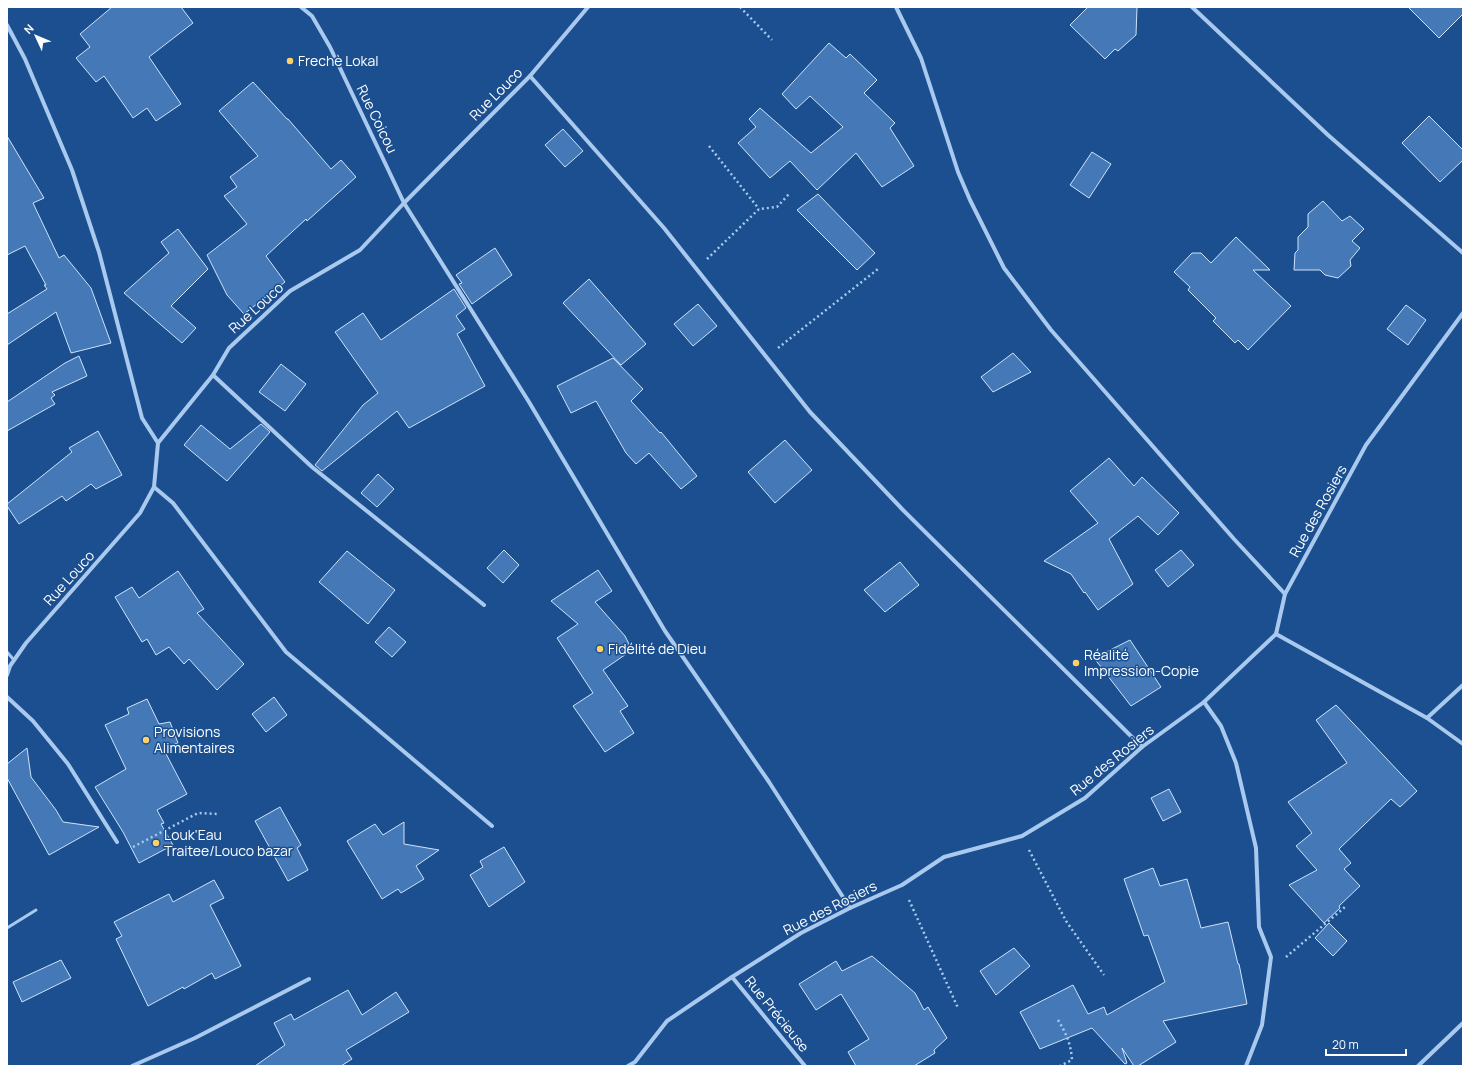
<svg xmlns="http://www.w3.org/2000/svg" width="1470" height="1073" viewBox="0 0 1470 1073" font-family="Manrope,sans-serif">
<rect width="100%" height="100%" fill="#1b4f8f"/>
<g fill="#4478b7" stroke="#cfe3fa">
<polygon points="112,7 181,7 193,23 149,57 181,104 156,121 147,108 133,118 104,76 96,82 76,58 90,47 80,34"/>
<polygon points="1088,7 1137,7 1136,35 1118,51 1115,49 1105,59 1070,25"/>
<polygon points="1408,7 1463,7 1463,14 1439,38"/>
<polygon points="829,43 846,58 850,54 877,80 864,93 895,123 890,128 914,166 882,187 856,153 817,190 790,161 770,178 738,143 756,127 749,119 760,108 811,153 843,127 810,96 796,109 782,94"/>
<polygon points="253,82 287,119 288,119 331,169 341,160 356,177 307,221 306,219 266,256 285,282 244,314 227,295 207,255 247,224 224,196 237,187 230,177 258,156 219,111"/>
<polygon points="1429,116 1463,150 1463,160 1440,182 1402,143"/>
<polygon points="563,129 583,151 565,167 545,145"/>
<polygon points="7,136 44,198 33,203 59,258 64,255 91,288 111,343 71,353 56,312 7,345 7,314 47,289 44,285 46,285 25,246 7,255"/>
<polygon points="1092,152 1111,164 1089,198 1070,185"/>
<polygon points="818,194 875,253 857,270 797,210"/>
<polygon points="1323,201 1342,221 1350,216 1364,229 1352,241 1360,248 1350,260 1351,266 1338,278 1325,275 1320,270 1294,270 1295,253 1298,250 1298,237 1308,227 1308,214"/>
<polygon points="178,229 208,269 171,306 196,328 182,343 124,293 169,253 161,242"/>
<polygon points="1236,237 1270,270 1253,270 1291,306 1248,350 1238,340 1235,343 1213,321 1216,318 1188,290 1190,287 1174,272 1192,253 1201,253 1211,263"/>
<polygon points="495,248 512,275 472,304 459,284 462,283 456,275"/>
<polygon points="589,279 646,344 621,365 563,303"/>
<polygon points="454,289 466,308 456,316 465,329 457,334 485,386 409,428 397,411 322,471 315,465 363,405 378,393 335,332 363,313 381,340"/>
<polygon points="698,304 717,326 693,346 674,324"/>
<polygon points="1406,305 1426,320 1408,345 1387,329"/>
<polygon points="1013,353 1031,372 993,392 981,377"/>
<polygon points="79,356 87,376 52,392 55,395 51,398 55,404 7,431 7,402 65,363"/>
<polygon points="613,358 643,389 631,401 660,433 661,432 697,476 681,489 649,453 636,464 626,453 596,401 571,413 557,386"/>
<polygon points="281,364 306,384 285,411 259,392"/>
<polygon points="261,424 270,432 227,481 184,445 201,425 230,449"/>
<polygon points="98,431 122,475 96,489 91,484 66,501 62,496 19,524 7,506 7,504 72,452 69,448"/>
<polygon points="785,440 812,470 775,503 748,472"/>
<polygon points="1109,458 1134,486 1142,477 1179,513 1158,535 1138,516 1109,539 1133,584 1098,610 1085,592 1084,593 1071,574 1044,561 1098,523 1070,491"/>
<polygon points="378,474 394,489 377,507 361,493"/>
<polygon points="504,550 519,565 503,583 487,568"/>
<polygon points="1181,550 1194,565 1168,587 1155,570"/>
<polygon points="347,551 395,590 368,624 319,582"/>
<polygon points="900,562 919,585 885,612 864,590"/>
<polygon points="598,570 612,591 595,602 625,636 632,650 603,670 628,706 620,711 634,733 605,752 573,706 593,693 557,638 578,624 551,601"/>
<polygon points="178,571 204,609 197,613 244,664 217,690 189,659 184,664 169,647 156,655 147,639 142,642 115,597 132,587 139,598"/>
<polygon points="389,627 406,642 392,657 375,642"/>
<polygon points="1130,640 1161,687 1131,706 1094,658"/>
<polygon points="274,697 287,715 266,732 252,714"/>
<polygon points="147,699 159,724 170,722 178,743 163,748 187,794 157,810 164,823 161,824 173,845 139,863 123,832 95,787 126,769 105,725 129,714 127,708"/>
<polygon points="1336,705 1417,791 1400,807 1391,799 1339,849 1351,863 1344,869 1360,886 1339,906 1340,908 1324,923 1289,885 1317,870 1296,846 1312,833 1288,802 1347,763 1316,720"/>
<polygon points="27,748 31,777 56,810 63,822 99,827 49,855 7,778 7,764"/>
<polygon points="1169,789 1181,812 1163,821 1151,798"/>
<polygon points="280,807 301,845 297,848 308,870 288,881 255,821"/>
<polygon points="404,822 404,844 439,850 416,866 424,879 401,893 398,889 382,899 347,841 375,824 383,835"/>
<polygon points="504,847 525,882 489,907 470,875 483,867 480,861"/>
<polygon points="1153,868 1160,886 1187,879 1201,928 1228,922 1238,964 1239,964 1247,1004 1163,1021 1176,1042 1138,1066 1134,1066 1122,1048 1127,1063 1125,1064 1092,1028 1040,1049 1020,1012 1073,985 1088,1014 1104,1007 1107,1015 1165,982 1148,935 1144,936 1124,879"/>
<polygon points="214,880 224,898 210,905 241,966 215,979 212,973 184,989 183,987 148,1006 116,939 122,936 114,922 169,894 173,902"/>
<polygon points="1329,923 1347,941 1333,956 1315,938"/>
<polygon points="1014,948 1030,966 996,995 980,971"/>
<polygon points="872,956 915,993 924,1010 928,1007 947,1038 934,1050 935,1053 914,1066 856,1066 848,1052 869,1039 841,994 816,1010 799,984 836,961 842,971"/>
<polygon points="61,960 71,978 22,1002 13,982"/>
<polygon points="348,990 362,1015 396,992 409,1012 346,1050 352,1059 341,1066 255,1066 285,1045 274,1023 291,1014 294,1020"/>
</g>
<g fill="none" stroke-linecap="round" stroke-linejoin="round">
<g stroke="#a9c9ee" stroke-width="2.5" stroke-dasharray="2 3" stroke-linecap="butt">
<polyline points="740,7 772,40"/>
<polyline points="709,146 759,209"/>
<polyline points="707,259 759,209 777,207 789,194"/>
<polyline points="778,348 878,269"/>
<polyline points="133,847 198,813 218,814"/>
<polyline points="1029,850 1066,921 1104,975"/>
<polyline points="909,900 958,1008"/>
<polyline points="1286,957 1345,907"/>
<path d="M1058,1020C1066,1033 1071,1044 1072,1060L1060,1066"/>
</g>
<g stroke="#a9c9ee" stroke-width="3">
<polyline points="7,652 14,660"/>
<polyline points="7,928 36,910"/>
</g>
<g stroke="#a9c9ee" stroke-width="4">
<polyline points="301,7 312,16 330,47 404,203 529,402 665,631 769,782 850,908"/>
<polyline points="896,7 921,58 958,172 970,200 1004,268 1051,330 1234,539 1285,594"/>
<polyline points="1192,7 1328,135 1463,253"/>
<polyline points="7,25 25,59 72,170 99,252 142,418 158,443"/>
<polyline points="530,76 664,228 810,412 902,509 1142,747"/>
<polyline points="213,375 312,467 484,605"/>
<polyline points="154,487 173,503 286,652 492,826"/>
<polyline points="1276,634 1427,718"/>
<polyline points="7,675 10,666 26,643 140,513 154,487 158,443 213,375 229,348 290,291 360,250 404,203 530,76 588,7"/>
<polyline points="1463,685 1427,718 1463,744"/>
<polyline points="7,697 33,721 68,764 117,842"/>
<polyline points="1204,702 1221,726 1236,763 1256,848 1259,927 1271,957 1262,1025 1246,1066"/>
<polyline points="732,977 805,1066"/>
<polyline points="132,1066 195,1038 309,979"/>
<polyline points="628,1066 635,1062 667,1021 732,977 801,933 850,908 902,885 944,857 1022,836 1085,798 1142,747 1204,702 1276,634 1285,594 1366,445 1463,313"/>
<polyline points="1418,1066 1463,1023"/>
</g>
</g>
<g fill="#ffd166" stroke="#1b4f8f" stroke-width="1.5">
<circle cx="290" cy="61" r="4"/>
<circle cx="600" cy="649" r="4"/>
<circle cx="1076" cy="663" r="4"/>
<circle cx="146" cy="740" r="4"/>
<circle cx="156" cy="843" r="4"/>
</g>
<g text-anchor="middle" stroke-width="3" stroke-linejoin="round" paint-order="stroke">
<g font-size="14" fill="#fff" stroke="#1b4f8f" text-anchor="start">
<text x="298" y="66">Frechè Lokal</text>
<text x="608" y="654">Fidélité de Dieu</text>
<text x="1084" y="660">Réalité<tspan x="1084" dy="16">Impression-Copie</tspan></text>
<text x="154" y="737">Provisions<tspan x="154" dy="16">Alimentaires</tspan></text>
<text x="164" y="840">Louk'Eau<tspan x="164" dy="16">Traitee/Louco bazar</tspan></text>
</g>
<g font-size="14" fill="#fff" stroke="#1b4f8f">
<text transform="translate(496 94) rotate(-45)" y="5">Rue Louco</text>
<text transform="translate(377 119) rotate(64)" y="5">Rue Coicou</text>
<text transform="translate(256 308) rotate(-42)" y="5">Rue Louco</text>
<text transform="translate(1318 511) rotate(-61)" y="5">Rue des Rosiers</text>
<text transform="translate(69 578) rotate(-48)" y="5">Rue Louco</text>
<text transform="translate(1112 760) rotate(-39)" y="5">Rue des Rosiers</text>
<text transform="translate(830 908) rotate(-27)" y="5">Rue des Rosiers</text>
<text transform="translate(777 1014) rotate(51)" y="5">Rue Précieuse</text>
</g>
</g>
<rect width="1470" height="1073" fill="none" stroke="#ffffff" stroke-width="16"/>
<g transform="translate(36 36) rotate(314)" stroke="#1b4f8f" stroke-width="3" paint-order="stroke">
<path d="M0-3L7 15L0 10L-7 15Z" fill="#ffffff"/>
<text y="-6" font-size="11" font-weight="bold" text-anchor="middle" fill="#ffffff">N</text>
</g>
<path d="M1326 1049v6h80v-6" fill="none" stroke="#ffffff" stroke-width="2"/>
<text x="1332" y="1049" font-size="12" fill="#ffffff" stroke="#1b4f8f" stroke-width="3" paint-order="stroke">20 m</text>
</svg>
